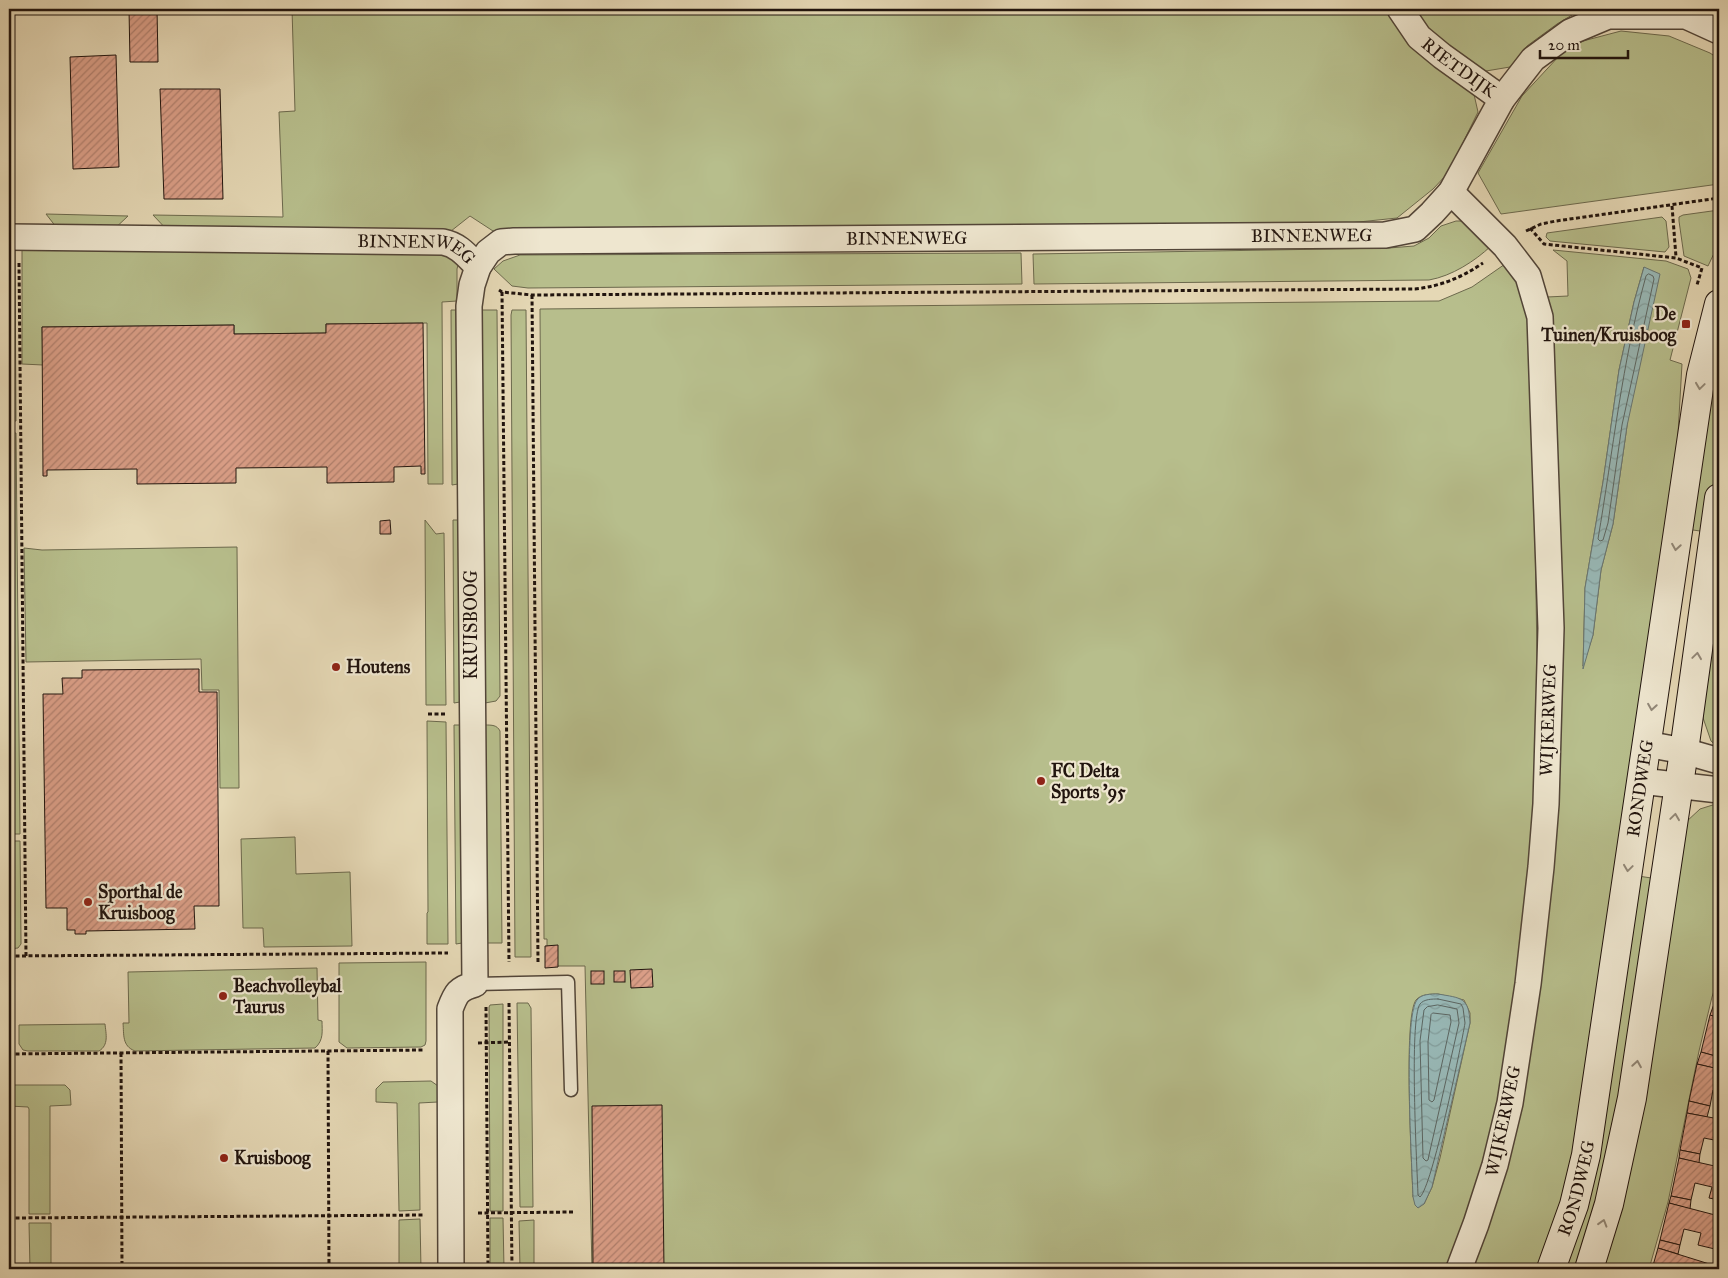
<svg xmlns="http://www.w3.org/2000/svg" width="1728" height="1278" viewBox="0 0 1728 1278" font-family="'IM FELL Great Primer',serif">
<defs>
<pattern id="water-waves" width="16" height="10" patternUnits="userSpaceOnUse" patternTransform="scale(1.25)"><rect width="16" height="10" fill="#98b8b6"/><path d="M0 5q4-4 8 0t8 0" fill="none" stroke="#839d9b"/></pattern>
<pattern id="building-hatch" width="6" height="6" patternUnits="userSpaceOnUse" patternTransform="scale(1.25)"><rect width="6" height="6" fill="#db9f88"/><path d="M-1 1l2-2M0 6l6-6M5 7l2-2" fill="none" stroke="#b1806e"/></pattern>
</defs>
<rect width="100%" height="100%" fill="#e5d8b5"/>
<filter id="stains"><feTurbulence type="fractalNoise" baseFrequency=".004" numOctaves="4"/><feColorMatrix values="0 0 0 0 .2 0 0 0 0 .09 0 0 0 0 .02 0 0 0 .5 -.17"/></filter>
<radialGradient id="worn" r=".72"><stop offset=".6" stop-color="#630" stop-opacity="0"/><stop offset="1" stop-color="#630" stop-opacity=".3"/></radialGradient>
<g fill="#b7be8c" stroke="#6c694d" fill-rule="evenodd">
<polygon points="292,9 1389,9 1393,17 1417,52 1473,90 1478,112 1448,173 1433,189 1397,218 1349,223 1136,227 493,231 470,216 446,235 170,233 153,215 283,217 279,112 295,111"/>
<polygon points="1412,9 1582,9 1557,24 1527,46 1510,67 1486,71 1467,63 1433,37"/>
<polygon points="1621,31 1669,36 1710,53 1719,59 1719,184 1501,214 1478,173 1522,96 1560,55 1583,41"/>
<polygon points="1719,210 1719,243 1708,266 1684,256 1679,221 1679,217 1683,215"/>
<polygon points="46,214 128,216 110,233 60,232"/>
<polygon points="1662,217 1666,221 1669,247 1665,252 1550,241 1546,237 1547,233"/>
<path d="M1456,221H1468L1491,246C1475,261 1452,276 1429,280L1034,284L1033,254L1389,248L1414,246L1429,238L1441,226Z"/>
<polygon points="15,247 16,421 9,421 9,248"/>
<polygon points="22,248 442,251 459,261 457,269 457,301 442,302 443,484 428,484 427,323 326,324 326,333 234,334 234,325 42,327 43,365 22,364"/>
<path d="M1553,250L1666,261L1688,269L1691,278L1670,360L1682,364L1674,504L1585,1118L1543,1269H1468L1536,983L1547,297L1568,296L1567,261ZM1644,267L1627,426L1613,524L1601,570L1593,635L1583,666L1585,588L1603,482L1619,370L1634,302Z"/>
<polygon points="1021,253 1022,284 528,288 512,286 494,269 503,261 520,255"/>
<path d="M1508,262L1526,290L1532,322L1538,728L1534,834L1524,940L1501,1095L1484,1170L1448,1269H592L585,966H547V939H544L540,309L1439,301L1472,287ZM1438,994L1464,1000L1470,1013V1023L1440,1158L1432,1187L1424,1204L1413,1197C1412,1166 1403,1018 1416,1000C1421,994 1431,994 1438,994Z"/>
<polygon points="451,310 456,310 458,484 452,485"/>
<polygon points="482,310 497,310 500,696 496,701 485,703"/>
<polygon points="512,310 526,310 531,957 515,957 511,315"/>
<polygon points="1719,332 1719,458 1707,532 1686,529"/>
<polygon points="9,433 16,433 20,834 9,834"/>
<polygon points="425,520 436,534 444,533 446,705 426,705"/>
<polygon points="453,520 459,520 460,702 454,703"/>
<polygon points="237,547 239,788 220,788 219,690 202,690 201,659 26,662 24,548 42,550"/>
<polygon points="1719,552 1719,748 1711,741 1701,712"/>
<polygon points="427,721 446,722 448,944 427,944 427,913 428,912"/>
<polygon points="454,725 460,725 462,943 456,944"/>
<path d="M485,725C492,725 497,725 500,731L502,943H487Z"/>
<polygon points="1719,803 1719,975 1712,997 1699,1051 1668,1202 1649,1269 1599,1269 1686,822 1700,809"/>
<polygon points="295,837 296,874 350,872 352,946 264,947 263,928 243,928 241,839"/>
<polygon points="9,841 20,841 21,940 21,944 18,948 9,949"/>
<polygon points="1638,876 1658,879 1645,975 1584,1269 1560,1269"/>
<polygon points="426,962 426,1041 425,1045 421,1047 347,1048 339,1042 339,963"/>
<path d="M317,968L318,1020L322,1021C322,1031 324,1040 315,1048L135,1051C122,1046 124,1035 123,1023H129L128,972Z"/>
<polygon points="517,1003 528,1003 531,1008 533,1207 520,1207"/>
<polygon points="503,1004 503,1211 490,1211 489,1007 490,1005"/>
<path d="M105,1024C106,1034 109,1045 99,1051H28L23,1050L19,1044V1025Z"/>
<polygon points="431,1081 438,1086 439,1099 438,1102 419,1103 420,1210 399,1211 397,1103 376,1102 376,1089 383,1082"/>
<polygon points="12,1085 65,1085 70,1090 71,1105 50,1106 50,1214 29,1214 29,1109 28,1107 9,1106 9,1090"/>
<polygon points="490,1218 503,1218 504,1269 490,1269"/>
<polygon points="420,1219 421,1269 399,1269 399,1220"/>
<polygon points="534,1220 534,1269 520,1269 519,1221"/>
<polygon points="29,1223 51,1223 51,1269 30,1269"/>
</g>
<g fill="url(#water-waves)" stroke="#687673">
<polygon points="1644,267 1660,274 1627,426 1613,524 1601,570 1593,635 1583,669 1585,588 1603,482 1619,370 1634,302"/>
<path d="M1438,994C1461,998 1469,997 1470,1023L1432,1187L1424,1204L1418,1208L1415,1205L1413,1197C1412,1166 1403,1018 1417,1000C1421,994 1431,994 1438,994Z"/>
</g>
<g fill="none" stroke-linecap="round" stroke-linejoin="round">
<g stroke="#5c6662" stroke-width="1">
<path d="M1649,274L1653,276L1654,279L1622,425L1608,523L1603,540L1600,541L1598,539C1613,451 1622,362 1646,276Z"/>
<path d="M1438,999L1461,1004L1463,1008L1465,1023C1461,1047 1432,1187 1420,1197L1418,1195C1417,1166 1409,1020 1420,1004C1424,999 1432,999 1438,999Z"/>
<polygon points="1438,1005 1457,1009 1459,1023 1429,1155 1428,1160 1426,1161 1423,1158 1420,1041 1424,1010 1427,1007"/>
<polygon points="1433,1013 1450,1015 1451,1022 1434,1100 1432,1102 1429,1100 1428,1042 1431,1015"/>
</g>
</g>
<g fill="url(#building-hatch)" stroke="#21140e">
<polygon points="129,9 157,9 158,62 130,62"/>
<polygon points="116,55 119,167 73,169 70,57"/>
<polygon points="160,89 220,89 223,199 164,199"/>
<polygon points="423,323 425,474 421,474 421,466 394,467 394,482 327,483 327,467 236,468 236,483 137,484 137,469 47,470 47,476 43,476 42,327 234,325 234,334 326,333 326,324"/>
<polygon points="390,520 391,534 380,534 380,521"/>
<polygon points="199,669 199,692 217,692 219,906 194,906 195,929 86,931 86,934 75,934 75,930 67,930 67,908 46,908 43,694 63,694 62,678 82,678 82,670"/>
<polygon points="558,945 558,967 545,968 545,946"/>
<polygon points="652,969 653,987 631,988 630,970"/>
<rect x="591" y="971" width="13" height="13"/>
<rect x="614" y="971" width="11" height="11"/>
<polygon points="1719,984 1719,1005 1714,1004"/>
<polygon points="1714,1004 1719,1005 1719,1018 1710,1015"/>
<polygon points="1710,1015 1719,1018 1719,1057 1701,1052"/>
<polygon points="1701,1052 1719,1057 1718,1069 1697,1064"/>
<polygon points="1697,1064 1719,1069 1719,1091 1713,1090 1710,1106 1689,1101"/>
<polygon points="1689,1101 1710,1106 1707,1117 1687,1113"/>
<polygon points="662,1105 664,1269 593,1269 592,1106"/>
<polygon points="1687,1113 1719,1119 1719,1141 1704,1138 1700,1154 1680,1150"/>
<polygon points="1680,1150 1700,1154 1699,1163 1679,1158"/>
<polygon points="1679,1158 1719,1167 1719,1200 1709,1198 1712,1187 1695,1183 1691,1200 1671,1196"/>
<polygon points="1671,1196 1691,1200 1690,1209 1669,1203"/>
<polygon points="1669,1203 1719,1216 1719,1250 1698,1245 1701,1233 1684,1229 1680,1245 1660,1240"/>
<polygon points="1660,1240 1680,1245 1678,1254 1658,1248"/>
<polygon points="1658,1248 1719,1267 1719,1269 1652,1269"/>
</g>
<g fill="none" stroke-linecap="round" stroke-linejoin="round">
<defs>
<polyline id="lane" points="475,984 568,982 571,1090"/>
<g id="street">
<path id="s1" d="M1400,9L1419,37L1442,56L1502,99"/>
<polyline points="1451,192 1505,246 1528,276 1540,317 1551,628 1546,804 1541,867 1528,984 1510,1103 1495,1165 1476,1224 1459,1269"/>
<path id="s2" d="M9,237L443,242C459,245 467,256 478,267"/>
<polyline points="1646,744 1684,751 1719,761"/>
<polyline points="1641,781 1719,790"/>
<path id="s3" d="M451,1269L450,1009C456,993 458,989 475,984L469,306L472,285L478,267L488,252L501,242L514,241L1385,235L1415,229L1432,213L1451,192L1502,99L1533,59L1570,32L1608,16H1686L1719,31"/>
</g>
<g id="secondary">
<path id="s4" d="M1551,1269L1574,1205L1586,1155L1701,375L1719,304"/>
<polyline points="1589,1269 1609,1204 1632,1098 1684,751 1719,498"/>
</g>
</defs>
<use href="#lane" stroke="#524538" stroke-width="15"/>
<use href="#street" stroke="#524538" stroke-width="28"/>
<use href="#secondary" stroke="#21140e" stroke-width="30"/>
<g stroke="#21140e" stroke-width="3" stroke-dasharray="4 2.5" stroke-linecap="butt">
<polyline points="1672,206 1676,257"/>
<polyline points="1530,228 1544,244 1676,258 1702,268 1697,285"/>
<polyline points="1526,231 1541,224 1556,221 1719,198"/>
<polyline points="19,263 26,956"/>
<path d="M499,290L502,292L532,295L1415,289C1441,286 1461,278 1483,263"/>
<polyline points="502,292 509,962"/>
<polyline points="532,295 538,962"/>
<polyline points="428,714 445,714"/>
<polyline points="9,956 448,953"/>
<polyline points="509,1003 512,1269"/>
<polyline points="486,1007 488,1269"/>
<polyline points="478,1043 510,1042"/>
<polyline points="328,1051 329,1269"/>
<polyline points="121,1053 122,1269"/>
<polyline points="9,1054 423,1050"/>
<polyline points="478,1213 573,1212"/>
<polyline points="9,1218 425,1215"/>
</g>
<use href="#lane" stroke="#eee6cf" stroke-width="12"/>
<use href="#street" stroke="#eee6cf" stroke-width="25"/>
<use href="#secondary" stroke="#eee6cf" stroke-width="28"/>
</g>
<defs><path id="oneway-chevron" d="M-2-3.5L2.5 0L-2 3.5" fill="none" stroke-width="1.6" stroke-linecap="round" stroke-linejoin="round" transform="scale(1.25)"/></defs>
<g stroke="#928878">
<use href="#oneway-chevron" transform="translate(1700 386) rotate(98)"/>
<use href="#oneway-chevron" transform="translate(1676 547) rotate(99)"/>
<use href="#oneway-chevron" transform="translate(1697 656) rotate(-82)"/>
<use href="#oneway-chevron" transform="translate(1652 707) rotate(99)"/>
<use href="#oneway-chevron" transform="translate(1675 817) rotate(-82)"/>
<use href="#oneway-chevron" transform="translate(1628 868) rotate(98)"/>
<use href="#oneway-chevron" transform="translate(1637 1064) rotate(-81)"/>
<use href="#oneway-chevron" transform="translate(1603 1223) rotate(-73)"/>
</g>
<g fill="#8f2418" stroke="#eee6cf" stroke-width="2">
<rect x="1681" y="319" width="10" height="10" rx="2.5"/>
<circle cx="336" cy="667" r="5"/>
<circle cx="1041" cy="781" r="5"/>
<circle cx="88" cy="902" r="5"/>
<circle cx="223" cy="996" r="5"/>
<circle cx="224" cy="1158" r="5"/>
</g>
<g text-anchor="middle" stroke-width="4.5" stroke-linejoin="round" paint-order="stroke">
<g font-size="18" fill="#21140e" stroke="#eee6cf">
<text dy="6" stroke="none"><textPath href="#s1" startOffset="84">RIETDIJK</textPath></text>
<text dy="6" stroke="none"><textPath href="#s3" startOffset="1861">BINNENWEG</textPath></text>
<text dy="6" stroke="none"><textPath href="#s3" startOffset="1456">BINNENWEG</textPath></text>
<text dy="6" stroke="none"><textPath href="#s2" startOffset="409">BINNENWEG</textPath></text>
<text transform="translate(471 625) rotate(-90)" y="6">KRUISBOOG</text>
<text transform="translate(1548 720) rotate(-88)" y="6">WIJKERWEG</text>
<text dy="6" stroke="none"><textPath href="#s4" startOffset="490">RONDWEG</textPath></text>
<text transform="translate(1503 1121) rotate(-78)" y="6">WIJKERWEG</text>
<text dy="6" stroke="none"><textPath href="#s4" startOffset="85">RONDWEG</textPath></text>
</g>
<g font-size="18" font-weight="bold" fill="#21140e" stroke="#eee6cf" text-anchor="start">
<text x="1676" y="320" text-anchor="end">De<tspan x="1676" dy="21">Tuinen/Kruisboog</tspan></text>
<text x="346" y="673">Houtens</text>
<text x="1051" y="777">FC Delta<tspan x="1051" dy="21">Sports '95</tspan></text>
<text x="98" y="898">Sporthal de<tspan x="98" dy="21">Kruisboog</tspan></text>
<text x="233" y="992">Beachvolleybal<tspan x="233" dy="21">Taurus</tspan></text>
<text x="234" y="1164">Kruisboog</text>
</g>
</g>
<rect width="1728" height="1278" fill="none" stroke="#e5d8b5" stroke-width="30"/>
<rect x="10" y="10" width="1708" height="1258" fill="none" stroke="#21140e" stroke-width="2.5"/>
<rect x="15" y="15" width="1698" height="1248" fill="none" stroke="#21140e"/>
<path d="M1540 50v8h88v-8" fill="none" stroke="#21140e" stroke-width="2.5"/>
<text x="1548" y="50" font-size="15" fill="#21140e" stroke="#eee6cf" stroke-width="4" paint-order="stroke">20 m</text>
<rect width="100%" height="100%" filter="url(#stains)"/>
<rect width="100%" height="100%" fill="url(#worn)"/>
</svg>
